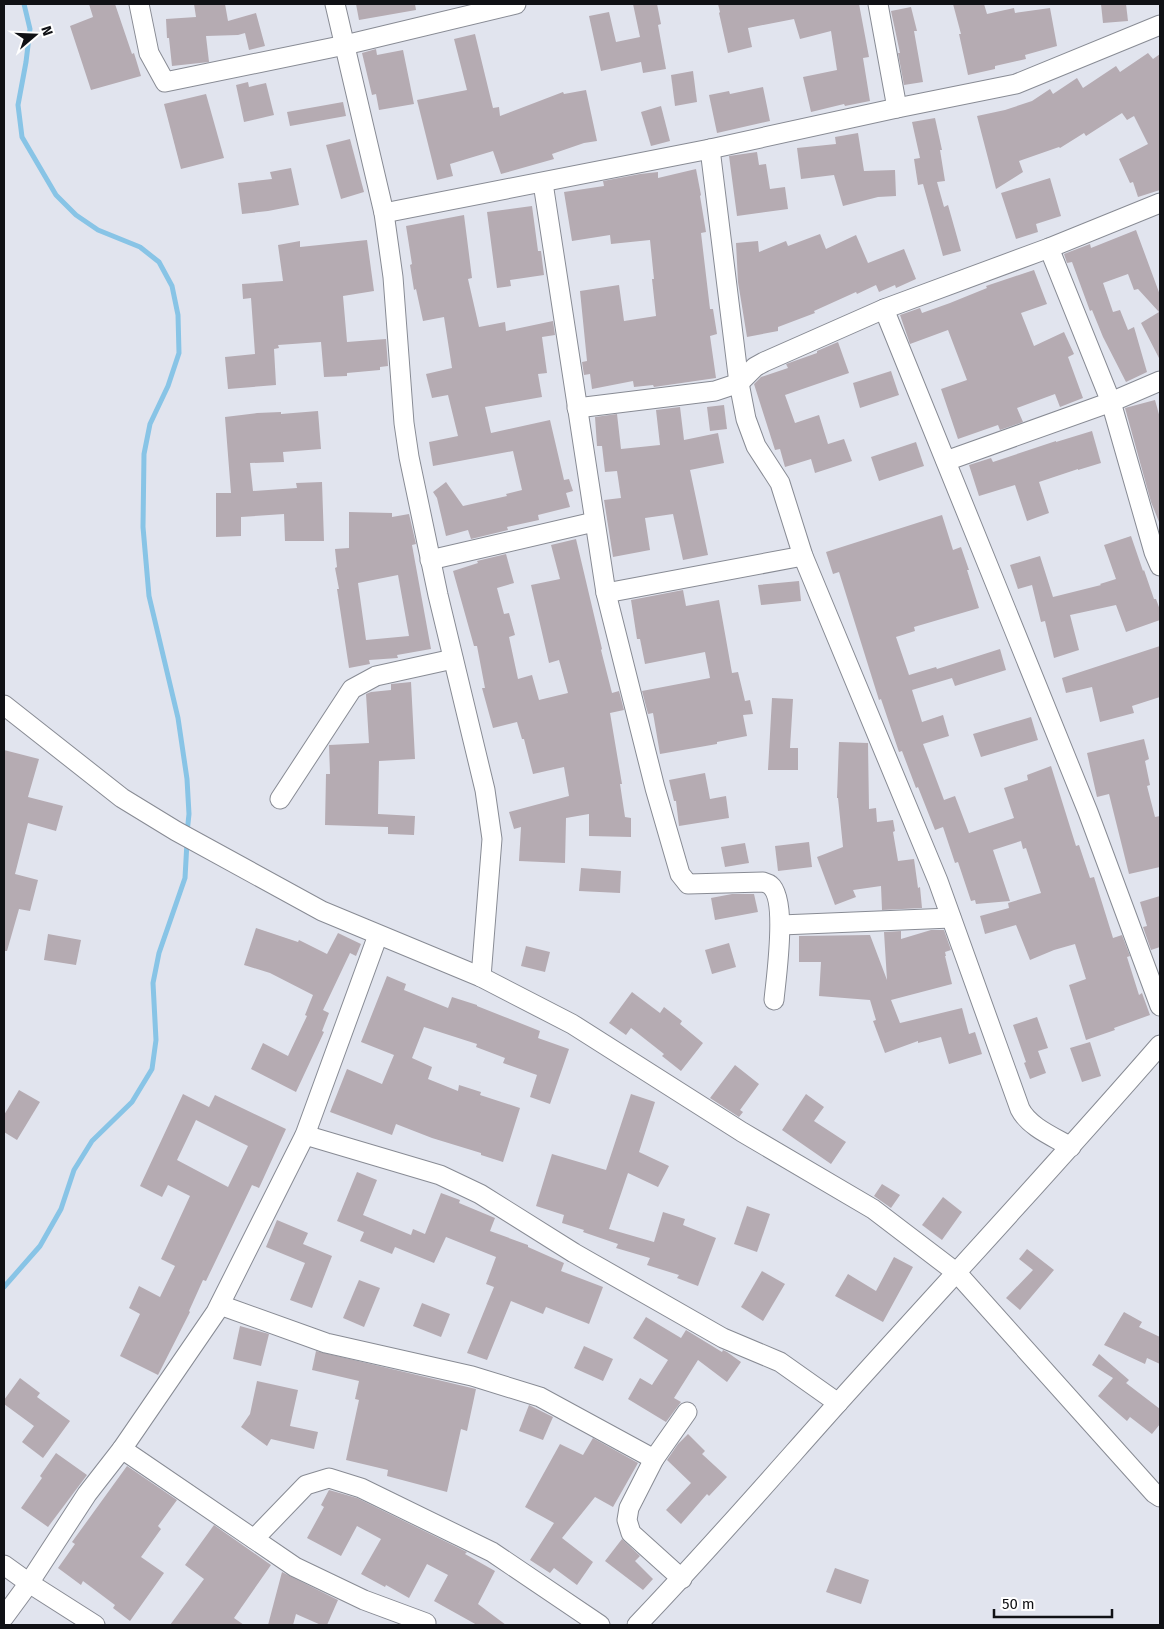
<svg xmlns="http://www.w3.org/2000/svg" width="1164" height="1629" viewBox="0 0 1164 1629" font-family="'Fira Sans',sans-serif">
<rect width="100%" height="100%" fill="#e1e4ee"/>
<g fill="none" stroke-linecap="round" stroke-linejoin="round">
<g stroke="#88c4e6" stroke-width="5">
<polyline points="24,4 30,29 26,62 18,105 22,137 56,195 76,215 98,230 140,247 159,262 172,286 178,315 179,353 168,386 150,424 144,454 143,527 149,596 178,718 187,779 189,814 187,833"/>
<polyline points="4,1287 40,1246 61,1209 74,1170 92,1141 132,1102 152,1069 156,1040 153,983 159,953 185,878 187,842"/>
</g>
</g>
<g fill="#b5abb2" fill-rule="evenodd">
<polygon points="89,4 115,4 132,54 134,53 141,76 91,90 70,26 93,17"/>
<polygon points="194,4 225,4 228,21 256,13 265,46 249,50 245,33 238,35 206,36 209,62 172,66 169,38 167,38 166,19 196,17"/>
<polygon points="356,4 415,4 416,10 359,20"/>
<polygon points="633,4 657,4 661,24 658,25 666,69 643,73 641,62 601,71 589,16 609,12 616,42 640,37"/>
<polygon points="718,4 859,4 869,57 863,58 870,101 845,106 844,104 811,112 803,77 837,70 831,31 800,39 794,19 748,28 752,47 728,53 719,13 720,12"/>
<polygon points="953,4 984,4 987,14 1014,8 1015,13 1050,8 1057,46 1025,55 1026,59 995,66 995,69 968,75 959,34 961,34"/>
<polygon points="1101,4 1126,4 1128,21 1103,23"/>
<polygon points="911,7 917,31 914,31 923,82 904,85 898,53 900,53 891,11"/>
<polygon points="475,34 493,108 499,107 500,116 563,92 564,94 586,90 597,141 584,143 552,154 554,159 501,174 493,151 450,164 453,176 437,180 417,100 467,90 454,39"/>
<polygon points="376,49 377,55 403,50 414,104 379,110 376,94 372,95 362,53"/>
<polygon points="1148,53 1153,59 1160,54 1160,190 1138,197 1133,182 1130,183 1119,159 1148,144 1134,116 1127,120 1122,113 1086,136 1084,133 1060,148 1059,147 1019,161 1023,172 996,189 977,116 1005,110 1032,101 1050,89 1053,94 1077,78 1083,88 1116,66 1120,72"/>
<polygon points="693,71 697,102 675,106 671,75"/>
<polygon points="248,82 249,87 266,83 274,115 244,122 236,85"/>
<polygon points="763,87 770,121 717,133 709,95 729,91 730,94"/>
<polygon points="206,94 224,158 181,169 164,104"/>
<polygon points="343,102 346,116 290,126 287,112"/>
<polygon points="661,106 670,141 651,146 641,112"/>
<polygon points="935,118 942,150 940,150 945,181 937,182 944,207 948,205 961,251 943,256 923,184 918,185 914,159 920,158 912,122"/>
<polygon points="858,133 864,171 895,170 896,196 878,197 843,206 834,175 801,179 797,148 836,144 835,137"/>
<polygon points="350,139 364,192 341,199 326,145"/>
<polygon points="757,152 759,165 766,164 770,189 785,187 788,209 737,216 729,156"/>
<polygon points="291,168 299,205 268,211 242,214 238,183 272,179 270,172"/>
<polygon points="696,169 701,195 700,196 706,232 701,233 710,309 713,309 717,334 710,336 716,378 654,387 653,385 634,387 633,381 592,389 590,374 584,375 582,362 587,361 580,291 619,285 624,321 656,316 652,279 654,279 650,240 611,244 610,235 572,241 564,192 604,186 603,181 640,174 658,172 658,178"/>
<polygon points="1050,178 1061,216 1036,224 1038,232 1016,239 1001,193"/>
<polygon points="532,206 538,251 541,251 544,275 510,280 511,286 497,288 487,212"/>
<polygon points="464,215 472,278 468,279 479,327 505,322 506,331 553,321 555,335 542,337 547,373 538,374 542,397 485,407 491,433 550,420 564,480 569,479 573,491 566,493 570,507 538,515 539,520 507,527 508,530 471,539 468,530 446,536 437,498 433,492 446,482 463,506 507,496 506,494 522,490 513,451 433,466 429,442 458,436 448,395 432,398 426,374 452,368 444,317 423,321 416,289 414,290 410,265 412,264 406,226"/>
<polygon points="1136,230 1160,295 1160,360 1141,323 1159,312 1138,289 1134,290 1128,274 1103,283 1113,312 1120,310 1128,330 1134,327 1147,372 1126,382 1103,337 1092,310 1090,311 1072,262 1067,263 1064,254 1090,244 1091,248"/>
<polygon points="820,234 826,249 856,235 868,263 904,249 916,279 896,288 895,285 879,292 876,285 857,294 856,292 814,311 815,313 778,327 778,331 747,337 738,282 736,243 758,241 759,252 786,241 788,246"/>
<polygon points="367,240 374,291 343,296 347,342 386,339 388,366 380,367 380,370 347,373 347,376 324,377 321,342 278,345 279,348 274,349 276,385 228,389 225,357 255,354 251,298 243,299 242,284 283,281 278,245 300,241 300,247"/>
<polygon points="1034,270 1047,304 1021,313 1034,346 1064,332 1074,354 1068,357 1083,398 1060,407 1055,394 1017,408 1023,422 1000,430 998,425 958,439 941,389 967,380 948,330 910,344 900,315 920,308 922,313 950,303 987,288 986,286"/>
<polygon points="838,342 849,373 785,395 795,423 819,415 828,444 844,439 852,461 815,473 811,459 785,467 780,449 775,450 754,384 761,377 788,368 786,364 817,353 817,351"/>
<polygon points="891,371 899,395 860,408 853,383"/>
<polygon points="1155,400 1160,418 1159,522 1151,502 1125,408"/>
<polygon points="724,405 727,429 710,431 707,407"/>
<polygon points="680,407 684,440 718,433 724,463 690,470 708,555 683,560 673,514 645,518 650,550 613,557 604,500 621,498 617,471 605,472 602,446 597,446 595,417 617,414 621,449 660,445 656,410"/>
<polygon points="318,411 321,449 283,452 284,462 250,463 253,491 297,488 296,483 322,482 324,541 285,541 284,514 241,517 241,536 216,537 216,493 231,493 225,417 257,413 281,412 281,414"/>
<polygon points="1092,431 1101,463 1078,470 1078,469 1039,482 1049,513 1027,521 1015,485 979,496 969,465 991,458 993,462 1056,441 1056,442"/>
<polygon points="916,442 924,466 879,481 871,457"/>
<path d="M349,512L392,513V517L409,514L416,544L412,545L431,649L397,655L398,658L369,660L370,664L349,668L337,589H339L335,568L337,567L335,549L349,548ZM398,575L409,636L366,640L358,583Z"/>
<polygon points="942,515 953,550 961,547 969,570 967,570 979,608 914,627 915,631 896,637 909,675 936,667 937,669 1000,649 1006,670 955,686 952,678 912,690 922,722 943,715 949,736 923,744 944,800 955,796 969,833 1014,818 1004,788 1028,780 1027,775 1051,766 1076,846 1079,845 1090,878 1094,877 1113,938 1122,935 1130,956 1127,957 1139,995 1142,993 1150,1015 1114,1028 1115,1030 1086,1040 1069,985 1086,979 1075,944 1054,950 1030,960 1016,925 985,934 980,916 1009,908 1008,903 1041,893 1026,848 1023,849 1021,841 993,850 1010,901 976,904 975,900 971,901 958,862 955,863 943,827 935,830 918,787 916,788 902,751 899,752 881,699 879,700 839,572 833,574 826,552"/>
<polygon points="1131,536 1143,571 1144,570 1154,599 1156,599 1160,610 1160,620 1126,632 1116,605 1070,615 1079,650 1054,658 1045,621 1041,622 1032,585 1018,589 1010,565 1040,556 1053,597 1101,585 1100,584 1116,579 1104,545"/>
<polygon points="576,539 602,649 601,650 612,693 619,691 624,710 610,713 622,784 620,784 625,817 631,818 631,837 589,836 589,814 566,818 565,863 519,861 521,827 514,829 509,812 569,796 564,767 533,774 524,739 522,739 517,722 493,728 482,688 485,688 477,646 474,646 453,571 478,563 477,561 506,554 514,583 497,588 504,614 509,613 515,635 509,637 518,679 532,675 539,700 568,693 559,660 549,663 531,585 560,579 551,545"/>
<polygon points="799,581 801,601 761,605 758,585"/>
<polygon points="683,590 686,606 719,600 732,673 738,672 745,701 750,700 753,714 743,715 747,736 717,742 717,744 660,754 653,713 648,714 642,691 710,678 705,652 645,664 640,639 637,639 631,600"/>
<polygon points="1160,646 1160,697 1132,706 1134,713 1100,722 1092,687 1066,693 1062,678"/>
<polygon points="411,682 415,759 379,761 378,814 415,816 414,835 388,834 388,827 325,825 326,774 330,774 329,745 369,743 366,694 371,692 391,690 391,684"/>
<polygon points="772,698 793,699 790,748 798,748 798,770 768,770"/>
<polygon points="1031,717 1038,740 981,757 973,734"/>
<polygon points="1144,739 1149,759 1145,761 1150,785 1147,786 1155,817 1160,816 1160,867 1129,874 1109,794 1097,797 1087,753"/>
<polygon points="839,742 868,743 869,809 876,808 877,822 893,820 895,831 893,832 898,861 914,859 918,888 920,887 922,908 882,910 881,886 853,890 856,897 835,905 817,857 843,847 838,798 837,798"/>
<polygon points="4,750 39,759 28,797 63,806 56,831 28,823 15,874 38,880 30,911 19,909 7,951 4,951"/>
<polygon points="705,773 710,799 726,796 729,818 679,826 676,801 674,801 669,780"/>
<polygon points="809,842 812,867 778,871 775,846"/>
<polygon points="745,843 749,863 725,867 721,847"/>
<polygon points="581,868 621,871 620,893 579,891"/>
<polygon points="732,894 754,894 758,912 715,920 711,898"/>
<polygon points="1160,896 1160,947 1151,950 1143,927 1147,926 1140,902"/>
<polygon points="256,928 298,942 299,940 327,954 338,933 361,944 356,956 350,953 323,1010 329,1013 322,1031 324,1032 296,1092 251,1069 263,1043 288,1056 307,1016 305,1015 313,995 270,973 244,965"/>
<polygon points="931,930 944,930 951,950 945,952 946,956 945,956 952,984 891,1000 900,1023 962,1008 969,1034 975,1032 982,1054 949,1064 941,1037 918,1043 918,1041 885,1053 873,1021 876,1020 870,1000 819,996 821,962 799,962 799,936 870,935 887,980 884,932 901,931 901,939"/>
<polygon points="48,934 81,940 76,965 44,960"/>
<polygon points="729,943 736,967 712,974 705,950"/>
<polygon points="526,946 550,952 545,972 521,966"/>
<polygon points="387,976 406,984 404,990 448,1008 452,997 477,1005 477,1006 540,1031 538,1038 569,1049 550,1104 530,1097 537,1075 503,1063 505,1058 476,1047 477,1044 424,1027 412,1058 432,1067 428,1079 458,1091 459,1085 481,1092 480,1095 520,1108 503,1162 481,1155 481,1153 432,1138 396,1124 392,1135 330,1112 347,1069 382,1084 394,1055 361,1042"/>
<polygon points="632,992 660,1013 664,1007 682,1021 680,1024 703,1043 681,1071 662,1056 664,1054 631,1028 626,1035 609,1023"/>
<polygon points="1037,1017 1048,1048 1038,1051 1046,1073 1030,1079 1024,1063 1026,1062 1013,1025"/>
<polygon points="1090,1042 1101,1076 1082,1082 1070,1048"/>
<polygon points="735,1065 759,1084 740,1110 743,1112 739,1117 710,1098"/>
<polygon points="19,1090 40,1102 17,1140 4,1132 4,1115"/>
<path d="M183,1094L209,1107L215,1095L286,1129L259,1188L252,1185L206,1281L203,1280L189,1311L190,1312L158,1375L120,1356L140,1314L129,1308L139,1286L160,1297L175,1266L161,1259L190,1196L168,1185L162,1197L140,1186ZM196,1120L248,1146L228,1187L177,1160Z"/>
<polygon points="631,1094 655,1102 639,1152 669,1166 658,1187 628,1173 609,1229 654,1242 663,1212 685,1219 683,1225 716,1238 698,1286 677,1278 679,1275 647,1265 650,1258 616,1248 618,1244 583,1232 584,1230 562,1223 564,1215 536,1206 552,1154 606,1170"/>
<polygon points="806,1094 824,1107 814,1121 846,1142 831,1164 782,1130"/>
<polygon points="357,1172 377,1180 363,1215 411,1235 413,1229 425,1234 441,1193 460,1200 459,1203 495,1218 490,1231 528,1245 528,1247 564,1263 561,1271 603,1287 589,1324 546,1307 543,1314 511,1301 487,1360 467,1353 494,1287 486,1284 496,1257 446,1237 434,1263 395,1247 392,1254 360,1241 364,1232 337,1221"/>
<polygon points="882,1184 900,1195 891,1208 874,1196"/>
<polygon points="943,1197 962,1212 942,1240 922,1225"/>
<polygon points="747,1206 770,1214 757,1252 734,1244"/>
<polygon points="277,1220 308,1233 303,1244 332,1256 312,1308 290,1300 305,1263 266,1247"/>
<polygon points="1027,1249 1054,1270 1020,1310 1006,1298 1033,1270 1019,1259"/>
<polygon points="894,1257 913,1267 883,1322 835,1296 848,1274 876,1291"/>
<polygon points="762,1271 785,1284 763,1321 741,1307"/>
<polygon points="359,1280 380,1288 364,1327 343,1318"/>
<polygon points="422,1303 450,1314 441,1337 413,1326"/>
<polygon points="1124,1312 1142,1322 1139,1327 1160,1337 1160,1364 1147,1358 1145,1364 1104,1345"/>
<polygon points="646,1317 681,1338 686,1330 722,1352 723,1350 727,1352 741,1362 727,1382 698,1360 674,1398 681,1402 666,1422 628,1399 640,1378 652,1385 668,1360 633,1338"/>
<polygon points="240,1326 269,1334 261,1366 233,1359"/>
<polygon points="584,1346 613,1359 603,1381 574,1368"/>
<polygon points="316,1351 476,1389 467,1431 461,1429 447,1492 387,1476 388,1470 346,1460 359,1400 355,1399 359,1381 312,1370"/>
<polygon points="1099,1354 1129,1380 1126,1383 1160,1409 1160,1424 1152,1434 1130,1417 1127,1421 1098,1396 1113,1378 1092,1365"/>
<polygon points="20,1378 40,1393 37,1397 70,1421 43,1458 22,1442 34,1426 4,1404 4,1400"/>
<polygon points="257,1381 298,1390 290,1426 318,1432 314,1449 271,1439 267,1446 241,1427 250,1414"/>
<polygon points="529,1405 553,1417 543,1440 519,1431"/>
<polygon points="688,1434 705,1451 702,1454 727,1477 709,1496 707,1494 681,1524 666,1510 691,1483 667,1460 678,1444"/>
<polygon points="593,1438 638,1463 613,1507 595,1497 562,1538 593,1562 577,1585 554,1568 550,1573 530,1560 554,1523 525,1507 560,1444 583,1455"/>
<polygon points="56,1453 87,1475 48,1527 21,1508 42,1478 40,1476"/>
<polygon points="127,1466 177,1500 158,1526 161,1529 141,1557 164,1573 130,1621 113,1608 115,1605 83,1581 81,1585 58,1568 75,1544 72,1542"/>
<polygon points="329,1490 357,1498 467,1552 465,1554 495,1571 478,1604 506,1625 477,1625 434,1601 448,1575 427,1564 409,1598 386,1585 385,1587 361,1574 381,1539 357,1526 341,1556 307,1538 324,1507 321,1505"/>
<polygon points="214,1525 271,1565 234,1618 244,1625 170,1625 204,1579 185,1565"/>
<polygon points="622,1539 640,1556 635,1561 653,1579 643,1590 605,1561"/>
<polygon points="835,1568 869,1580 861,1604 826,1592"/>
<polygon points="282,1572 338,1600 327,1625 321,1625 296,1614 293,1625 268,1625"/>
</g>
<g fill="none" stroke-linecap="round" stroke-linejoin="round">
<defs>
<g id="minor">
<polyline points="139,4 149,53 165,82 345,45 516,4"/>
<polyline points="335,4 384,213 393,277 404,423 409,457 438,595 485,790 492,839 481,977"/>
<polyline points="878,4 897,108"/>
<path d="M710,149L739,383L746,419L756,446L780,483L803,556L938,881L1020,1109C1029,1127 1054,1137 1071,1147"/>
<path d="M543,183L606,593L655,788L680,874L688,884L763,882C765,883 768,883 770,885C788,899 776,978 774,1000"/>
<polyline points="384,213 710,149 897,108 1016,84 1160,25"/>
<polyline points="1049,248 1111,402 1154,552 1160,566"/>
<polyline points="884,309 1088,812 1160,1006"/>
<polyline points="577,408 715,391 739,383 755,367 764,362 884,309 1049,248 1160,203"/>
<polyline points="946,461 1111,402 1160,381"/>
<polyline points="430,560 594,522"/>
<polyline points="606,593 803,556"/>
<polyline points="4,705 122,798 176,831 322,911 481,977 572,1024 742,1132 873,1209 957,1273 1154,1493 1160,1497"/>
<polyline points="280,799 352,689 376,676 453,659"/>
<polyline points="781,925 951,918"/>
<polyline points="305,1135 440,1175 480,1194 574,1253 723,1338 780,1362 838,1403"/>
<polyline points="220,1305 326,1343 472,1376 540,1397 654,1459"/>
<polyline points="122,1449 295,1567 364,1600 426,1623"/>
<polyline points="254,1539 306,1485 329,1478 361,1488 492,1552 600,1625"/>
<polyline points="4,1565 29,1583 95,1625"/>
<polyline points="682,1579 631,1533 627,1520 629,1508 654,1459 687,1412"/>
<polyline points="4,1617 29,1583 87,1494 122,1449 216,1312 305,1135 378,935"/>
<path d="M637,1625C706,1553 771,1478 837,1404C945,1284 1055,1166 1160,1045"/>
</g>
</defs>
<use href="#minor" stroke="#888b94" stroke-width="21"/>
<use href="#minor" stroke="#fff" stroke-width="19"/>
</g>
<rect width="1164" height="1629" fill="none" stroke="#101115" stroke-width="10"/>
<g transform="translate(35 35) rotate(71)" stroke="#ffffff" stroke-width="4" paint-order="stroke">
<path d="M0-4L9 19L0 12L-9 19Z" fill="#101115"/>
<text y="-8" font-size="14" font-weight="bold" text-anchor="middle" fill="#101115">N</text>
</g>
<path d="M994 1609v8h118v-8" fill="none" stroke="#101115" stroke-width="2.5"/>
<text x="1002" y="1609" font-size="15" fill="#101115" stroke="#ffffff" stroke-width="4" paint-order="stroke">50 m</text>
</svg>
